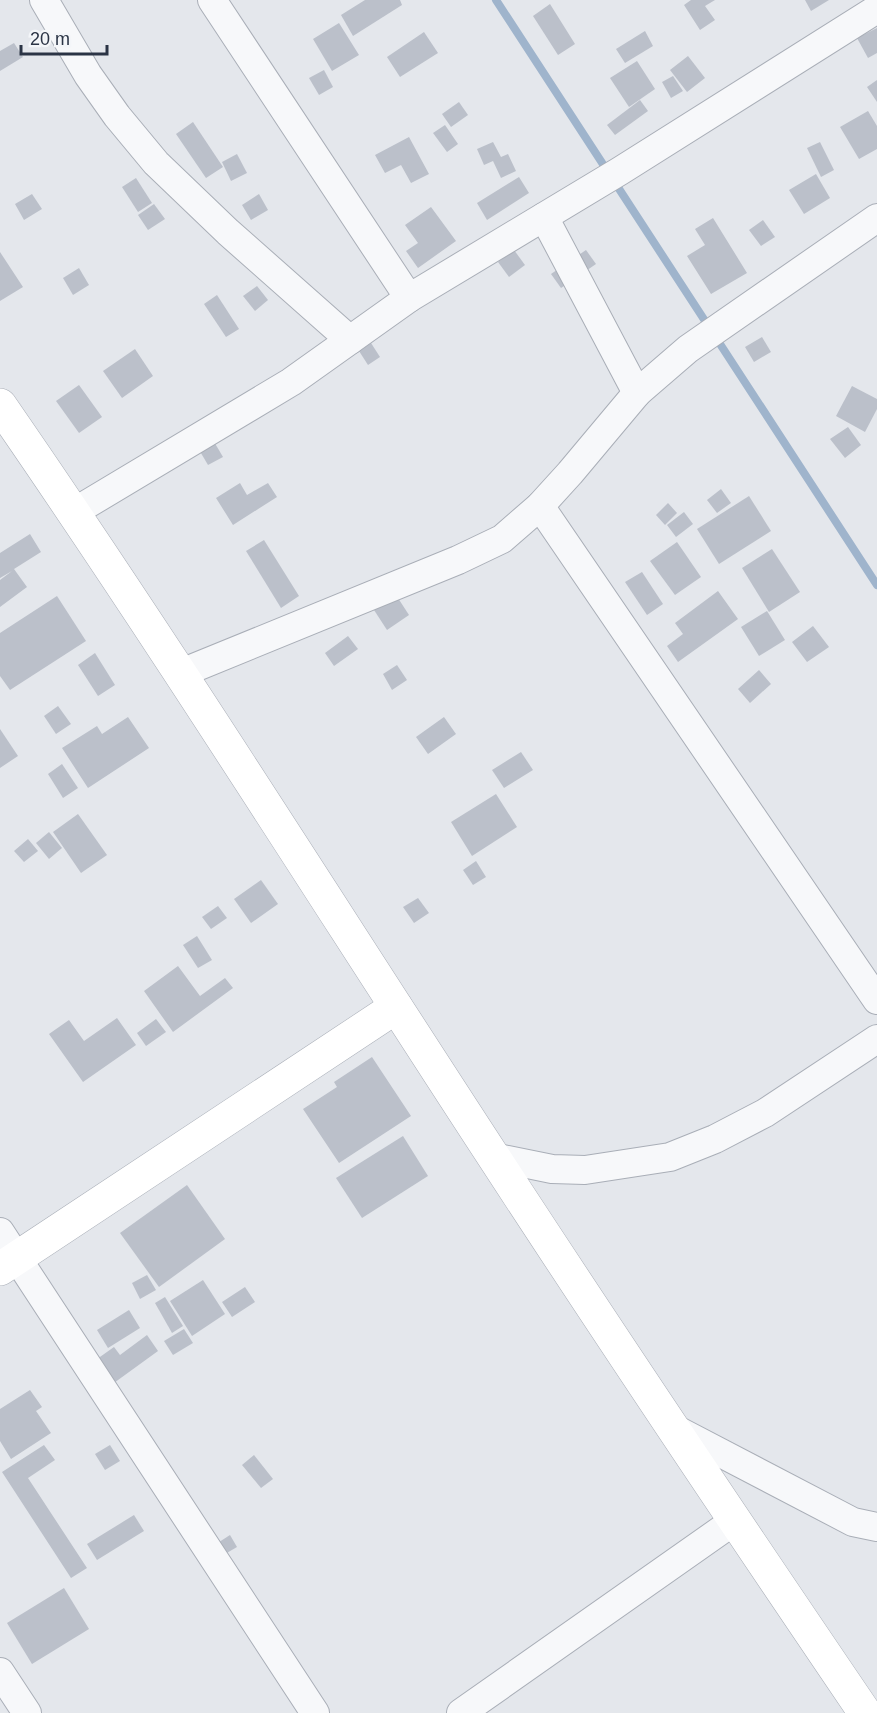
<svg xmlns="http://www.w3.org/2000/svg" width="877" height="1713" viewBox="0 0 877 1713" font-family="Arial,sans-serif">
<rect width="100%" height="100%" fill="#e4e7ec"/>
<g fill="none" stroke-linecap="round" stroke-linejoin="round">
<polyline stroke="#9fb4cc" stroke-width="8" points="496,0 877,585"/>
</g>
<g fill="#bbc0ca">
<polygon points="365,0 400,0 402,5 353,36 341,15"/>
<polygon points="691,0 715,0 705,6 715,20 700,30 684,5"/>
<polygon points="805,0 829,0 811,11"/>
<polygon points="550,4 575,44 558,55 533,16"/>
<polygon points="339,23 359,55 332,71 313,39"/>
<polygon points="877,28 877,53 868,58 857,38"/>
<polygon points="645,31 653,46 625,63 616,49"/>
<polygon points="424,32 438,53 400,77 387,57"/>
<polygon points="14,43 23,57 0,71 0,51"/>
<polygon points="688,56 705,78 687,92 670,70"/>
<polygon points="637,61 655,89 629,107 610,78"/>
<polygon points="324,70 333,87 319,95 309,78"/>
<polygon points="673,76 683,91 671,98 662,82"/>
<polygon points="877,80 877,102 867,87"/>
<polygon points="640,100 648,111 615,135 607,125"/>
<polygon points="459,102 468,115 451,127 442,114"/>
<polygon points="868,111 877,126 877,149 859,159 840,127"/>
<polygon points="193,122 223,167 206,178 176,134"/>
<polygon points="445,125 458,144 447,152 433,133"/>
<polygon points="409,137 429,174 411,183 401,165 385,173 375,155"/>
<polygon points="493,142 501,157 508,154 516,171 501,178 493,161 484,165 477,149"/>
<polygon points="820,142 834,170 821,177 807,148"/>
<polygon points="237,154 247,173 231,181 222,162"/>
<polygon points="816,174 830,198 804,214 789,190"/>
<polygon points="519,177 529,193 487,220 477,203"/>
<polygon points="136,178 152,203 138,212 122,187"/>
<polygon points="32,194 42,209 24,220 15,204"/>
<polygon points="259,194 268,210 251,220 242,205"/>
<polygon points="154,204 165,219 148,230 138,215"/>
<polygon points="431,207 456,241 418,268 406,251 418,243 405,225"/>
<polygon points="713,218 747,273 711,294 687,256 705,245 695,229"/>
<polygon points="763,220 775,237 761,246 749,230"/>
<polygon points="514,250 525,265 509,277 498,262"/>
<polygon points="586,250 596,264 561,288 551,274"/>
<polygon points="0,252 23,287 0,301"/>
<polygon points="79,268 89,285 73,295 63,278"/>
<polygon points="257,286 268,300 255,311 243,296"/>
<polygon points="217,295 239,329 226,337 204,304"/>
<polygon points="762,337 771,352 754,362 745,347"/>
<polygon points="371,343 380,357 368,365 359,351"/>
<polygon points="135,349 153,376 122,398 103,371"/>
<polygon points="79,385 102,417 79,433 56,401"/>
<polygon points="852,386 877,399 877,409 865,432 836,416"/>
<polygon points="848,427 861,445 845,458 830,439"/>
<polygon points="213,440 223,457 208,465 198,448"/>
<polygon points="240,483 247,495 268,483 277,497 233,525 216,498"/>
<polygon points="721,489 731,503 717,513 707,500"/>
<polygon points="749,496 771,531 719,564 697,529"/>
<polygon points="668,503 677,513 665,525 656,515"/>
<polygon points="684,512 693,524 676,537 667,525"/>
<polygon points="30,534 41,552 14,569 27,587 0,607 0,580 12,571 0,578 0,553"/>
<polygon points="264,540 299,596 281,608 246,551"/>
<polygon points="677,542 701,577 675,595 650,561"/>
<polygon points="772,549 800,592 769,612 742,568"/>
<polygon points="642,572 663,604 647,615 625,582"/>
<polygon points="718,591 738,619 678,662 667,646 683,634 675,623"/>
<polygon points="396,595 409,615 387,630 374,610"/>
<polygon points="57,596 86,641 10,690 0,676 0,633"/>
<polygon points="767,611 785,640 759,656 741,627"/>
<polygon points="813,626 829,647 807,662 792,642"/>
<polygon points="348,636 358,649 334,666 325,653"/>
<polygon points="95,653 115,685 98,696 78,665"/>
<polygon points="397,665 407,680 392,690 383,674"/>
<polygon points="759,670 771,684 750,703 738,689"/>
<polygon points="58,706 71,724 56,734 44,716"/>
<polygon points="128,717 149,748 88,788 62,748 97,726 102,734"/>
<polygon points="444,717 456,734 428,754 416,737"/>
<polygon points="0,729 18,756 0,768"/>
<polygon points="521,752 533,770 504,788 492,770"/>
<polygon points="62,764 78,788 63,798 48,774"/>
<polygon points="496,794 517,827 472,856 451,822"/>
<polygon points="78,814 107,855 81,873 53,832"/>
<polygon points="49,832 62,848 49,859 36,843"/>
<polygon points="28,839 38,851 24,862 14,851"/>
<polygon points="476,861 486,877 473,885 463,870"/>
<polygon points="261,880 278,904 251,923 234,899"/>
<polygon points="418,898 429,913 414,923 403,907"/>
<polygon points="218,906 227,918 211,929 202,917"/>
<polygon points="197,936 212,960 198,968 183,945"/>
<polygon points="178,966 200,996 225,978 233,988 173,1032 144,991"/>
<polygon points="117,1018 136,1045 83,1082 49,1034 69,1020 84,1041"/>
<polygon points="156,1019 166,1032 146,1046 137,1033"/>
<polygon points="372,1057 411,1116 339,1163 303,1109 337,1087 334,1082"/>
<polygon points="403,1136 428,1176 362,1218 336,1178"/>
<polygon points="187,1185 225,1239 159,1287 120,1233"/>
<polygon points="147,1275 156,1290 140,1299 132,1283"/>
<polygon points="203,1280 225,1314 192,1336 170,1301"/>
<polygon points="245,1287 255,1302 232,1317 222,1302"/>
<polygon points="165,1297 183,1326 172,1333 155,1303"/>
<polygon points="129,1310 140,1328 108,1348 97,1330"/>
<polygon points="184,1329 193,1343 173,1355 164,1341"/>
<polygon points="147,1335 158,1351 107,1388 90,1364 114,1347 120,1355"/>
<polygon points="30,1390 42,1407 36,1411 51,1433 11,1459 0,1441 0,1409"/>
<polygon points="44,1445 55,1460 28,1478 87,1568 71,1578 2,1472"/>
<polygon points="110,1445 120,1461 105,1470 95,1454"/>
<polygon points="254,1455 273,1479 261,1488 242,1465"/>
<polygon points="134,1515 144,1531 97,1560 87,1544"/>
<polygon points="230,1535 237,1547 220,1557 213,1546"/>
<polygon points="64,1588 89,1629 32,1664 7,1623"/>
</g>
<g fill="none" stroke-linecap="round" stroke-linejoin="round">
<defs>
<g id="street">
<polyline points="44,0 88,75 117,116 156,163 228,232 350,340"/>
<polyline points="212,0 409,298 620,171 877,9"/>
<polyline points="544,217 637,393"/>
<polyline points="540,506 877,1000"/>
<polyline points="74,512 291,382 409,298"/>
<polyline points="179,674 458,560 502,539 540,506 570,473 637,393 688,349 877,218"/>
<polyline points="493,1157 552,1169 585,1170 670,1157 715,1139 765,1113 877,1039"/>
<polyline points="0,1232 315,1713"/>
<polyline points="673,1428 853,1522 877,1527"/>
<polyline points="0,1672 27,1713"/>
<polyline points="461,1713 734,1521"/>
</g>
<g id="secondary">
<path d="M0,405C170,651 329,905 493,1156C615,1343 740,1529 865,1713"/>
<polyline points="0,1269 396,1007"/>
</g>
</defs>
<use href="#street" stroke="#a9aeb7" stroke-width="30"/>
<use href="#secondary" stroke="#a9aeb7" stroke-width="34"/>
<use href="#street" stroke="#f7f8fa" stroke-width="28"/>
<use href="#secondary" stroke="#fff" stroke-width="33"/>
</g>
<path d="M21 45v9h86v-9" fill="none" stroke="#2b3445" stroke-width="3"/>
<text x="30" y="45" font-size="18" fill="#2b3445" stroke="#f4f6f9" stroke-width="4.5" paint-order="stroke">20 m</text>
</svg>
